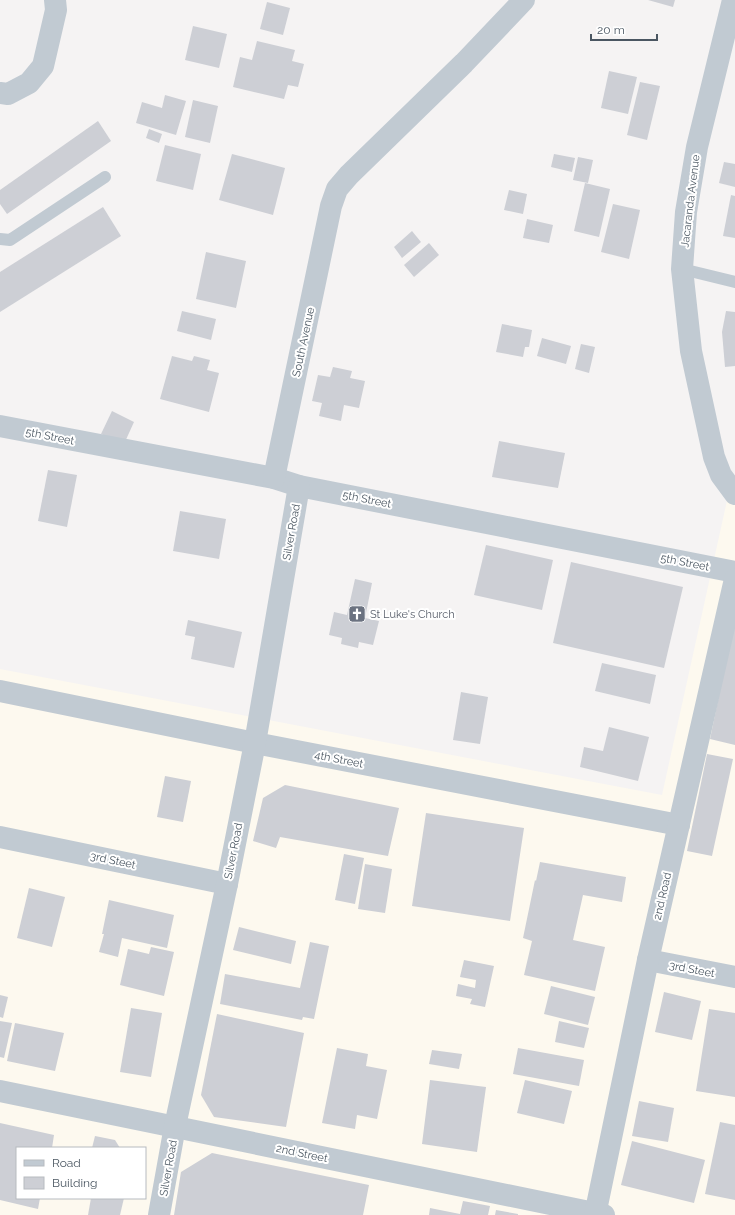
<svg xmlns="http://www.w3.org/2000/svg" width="735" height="1215" viewBox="0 0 735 1215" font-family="Raleway,sans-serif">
<rect width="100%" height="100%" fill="#f5f3f3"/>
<path fill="#fdf9ef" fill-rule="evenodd" d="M730,487L735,488V1215H0V669L662,795ZM17,1148H145V1198H17Z"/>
<g fill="#cdcfd5">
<polygon points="648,0 675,0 673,7"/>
<polygon points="267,2 290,8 283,35 260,29"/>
<polygon points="193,26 227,34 219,68 185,60"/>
<polygon points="257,41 295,50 292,61 304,64 298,87 288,85 284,99 233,87 240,57 252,60"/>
<polygon points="609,71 637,77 628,114 601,108"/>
<polygon points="640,82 660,86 647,140 627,135"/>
<polygon points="165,95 186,101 176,135 136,123 142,102 162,108"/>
<polygon points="193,100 218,106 210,143 185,137"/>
<polygon points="98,121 111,141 7,214 0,204 0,190"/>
<polygon points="149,129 162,134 159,143 146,138"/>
<polygon points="165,145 201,154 193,190 156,181"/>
<polygon points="232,154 285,168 273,215 219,200"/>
<polygon points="554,154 575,158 572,172 551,167"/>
<polygon points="578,157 593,160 588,183 573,180"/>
<polygon points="724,162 735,164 735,187 719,183"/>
<polygon points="585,183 610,189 599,237 574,231"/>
<polygon points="509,190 527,194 523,214 504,210"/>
<polygon points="731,195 735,196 735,238 723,236"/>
<polygon points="613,204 640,210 629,259 601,252"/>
<polygon points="103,207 121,236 0,312 0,272"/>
<polygon points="527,219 553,225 549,243 523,238"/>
<polygon points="412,231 421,242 402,258 394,247"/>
<polygon points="429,243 439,255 414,277 404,265"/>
<polygon points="206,252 246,261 236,308 196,299"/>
<polygon points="182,311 216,319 211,340 177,331"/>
<polygon points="726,311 735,312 735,366 725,367 722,332"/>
<polygon points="502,324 532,330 529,347 525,347 523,357 496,352"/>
<polygon points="542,338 571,346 566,364 537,356"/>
<polygon points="581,344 595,347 589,373 575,369"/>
<polygon points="172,356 192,361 194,356 210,360 207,370 219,373 209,412 160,399"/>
<polygon points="333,367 352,371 350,378 365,381 359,408 344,405 341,421 319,416 322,403 312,401 318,375 330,377"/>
<polygon points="112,411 134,422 124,444 101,434"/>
<polygon points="499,441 565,453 558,488 492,477"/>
<polygon points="48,470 77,475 67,527 38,521"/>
<polygon points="180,511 226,519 219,559 173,551"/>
<polygon points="486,545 553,560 542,610 474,595"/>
<polygon points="571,562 683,587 664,668 553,643"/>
<polygon points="355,579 372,583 365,618 379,621 373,645 359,642 358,648 341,644 342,638 329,635 334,612 347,615"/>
<polygon points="188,620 242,632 234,668 191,659 195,637 185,635"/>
<polygon points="734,623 735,623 735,745 710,739"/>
<polygon points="602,663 656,675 650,704 595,691"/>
<polygon points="461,692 488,697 480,744 453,740"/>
<polygon points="609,727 649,737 638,781 580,767 584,747 603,751"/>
<polygon points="707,754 733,759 712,856 687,851"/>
<polygon points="165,776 191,781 183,822 157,817"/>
<polygon points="285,785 399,808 388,856 280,837 276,848 253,841 263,798"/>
<polygon points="426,813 524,828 510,921 412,906"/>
<polygon points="344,854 364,858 355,904 335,900"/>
<polygon points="540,862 626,877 622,902 583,895 573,940 605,947 595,991 524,975 532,941 523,938 535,880 536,881"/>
<polygon points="365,864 392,869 385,913 358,909"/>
<polygon points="29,888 65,897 52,947 17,938"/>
<polygon points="109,900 174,915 167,948 122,938 118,957 99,952 104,934 102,934"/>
<polygon points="239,927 296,941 291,964 233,950"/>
<polygon points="310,942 329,946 314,1019 303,1017 302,1020 220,1004 225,974 300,988"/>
<polygon points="151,947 174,952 164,996 120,985 128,949 149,954"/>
<polygon points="464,960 494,966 485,1007 470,1004 472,999 456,996 458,984 475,988 476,980 460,977"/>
<polygon points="551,986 595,997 588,1025 544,1014"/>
<polygon points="664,992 701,1001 692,1040 655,1032"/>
<polygon points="0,995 8,997 3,1018 0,1017"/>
<polygon points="131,1008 162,1013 151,1077 120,1072"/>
<polygon points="709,1009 735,1013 735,1097 696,1091"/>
<polygon points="217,1014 304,1033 286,1127 214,1117 201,1095"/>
<polygon points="0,1021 12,1023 4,1058 0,1057"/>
<polygon points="559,1021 589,1028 584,1048 555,1042"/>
<polygon points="15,1023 64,1033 55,1071 7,1061"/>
<polygon points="337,1048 368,1054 366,1066 387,1070 377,1119 357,1115 355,1129 322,1123"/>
<polygon points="518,1048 584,1060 579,1086 513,1074"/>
<polygon points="432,1050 462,1054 459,1069 429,1064"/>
<polygon points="430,1080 486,1087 477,1152 422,1144"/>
<polygon points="525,1080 572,1091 564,1124 517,1113"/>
<polygon points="639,1101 674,1108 668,1142 632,1136"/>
<polygon points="720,1122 735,1125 735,1200 705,1194"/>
<polygon points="0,1123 54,1135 52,1148 17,1148 17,1198 40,1198 38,1209 0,1200"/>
<polygon points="95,1136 115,1140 120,1148 92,1148"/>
<polygon points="632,1141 705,1160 694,1203 621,1185"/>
<polygon points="212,1153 369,1185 363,1215 174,1215 181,1172"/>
<polygon points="91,1198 124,1198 120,1215 88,1215"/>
<polygon points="463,1201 490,1206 488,1215 429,1215 430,1208 460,1214"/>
<polygon points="496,1210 518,1214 518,1215 495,1215"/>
</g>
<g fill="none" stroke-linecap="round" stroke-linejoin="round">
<g stroke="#c1cad2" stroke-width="12">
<polyline points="0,239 10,240 105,177"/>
<polyline points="682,269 735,282"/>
</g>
<g stroke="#c1cad2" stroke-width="22">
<polyline points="733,0 697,147 686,212 682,269 691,351 714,457 721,475 735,494"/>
<polyline points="0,93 8,94 29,83 43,66 56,10 55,0"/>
<polyline points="0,426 274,478 299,486 735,572"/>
<polyline points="274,478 331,206 337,189 349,175 464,63 524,0"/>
<polyline points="0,691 255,743 679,825"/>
<polyline points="0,837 227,884"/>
<polyline points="648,960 735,977"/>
<polyline points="0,1091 604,1215"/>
<polyline points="159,1215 175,1126 227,884 255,743 299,486"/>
<polyline points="595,1215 648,960 735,579"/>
</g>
</g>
<defs>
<symbol id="church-square" viewBox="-11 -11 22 22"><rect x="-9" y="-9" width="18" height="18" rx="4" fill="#6b7280" stroke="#fff"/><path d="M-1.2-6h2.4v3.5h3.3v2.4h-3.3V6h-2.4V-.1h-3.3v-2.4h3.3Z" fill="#fff"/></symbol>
</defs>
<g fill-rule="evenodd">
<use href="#church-square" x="347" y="604" width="20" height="20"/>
</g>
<g text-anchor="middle" stroke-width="4" stroke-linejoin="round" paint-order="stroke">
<g font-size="11" fill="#4a5661" stroke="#fff">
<text transform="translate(690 201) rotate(-83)" y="4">Jacaranda Avenue</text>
<text transform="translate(303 342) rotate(-78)" y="4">South Avenue</text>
<text transform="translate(50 436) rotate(11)" y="4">5th Street</text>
<text transform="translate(367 499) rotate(11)" y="4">5th Street</text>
<text transform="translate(291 532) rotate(-80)" y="4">Silver Road</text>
<text transform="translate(685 562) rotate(11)" y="4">5th Street</text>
<text transform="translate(339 759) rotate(11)" y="4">4th Street</text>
<text transform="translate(233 851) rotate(-79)" y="4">Silver Road</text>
<text transform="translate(113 860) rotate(12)" y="4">3rd Steet</text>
<text transform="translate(662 896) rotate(-77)" y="4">2nd Road</text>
<text transform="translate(692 969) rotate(11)" y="4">3rd Steet</text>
<text transform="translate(302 1153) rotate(12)" y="4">2nd Street</text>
<text transform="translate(168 1168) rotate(-80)" y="4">Silver Road</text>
</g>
<g font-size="11" fill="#5b616d" stroke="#fff" text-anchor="start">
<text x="370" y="618">St Luke's Church</text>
</g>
</g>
<rect x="16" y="1147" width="130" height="52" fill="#ffffff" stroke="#b7bbc0"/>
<rect x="24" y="1160" width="20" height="6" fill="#c1cad2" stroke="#b7bbc0"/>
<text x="52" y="1167" font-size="12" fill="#4a5661">Road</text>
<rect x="24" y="1177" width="20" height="12" fill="#cdcfd5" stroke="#b7bbc0"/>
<text x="52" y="1187" font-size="12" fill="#4a5661">Building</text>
<path d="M591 34v6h66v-6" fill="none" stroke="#4a5661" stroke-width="2"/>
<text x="597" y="34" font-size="12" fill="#4a5661" stroke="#ffffff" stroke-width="3" paint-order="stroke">20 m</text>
</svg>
